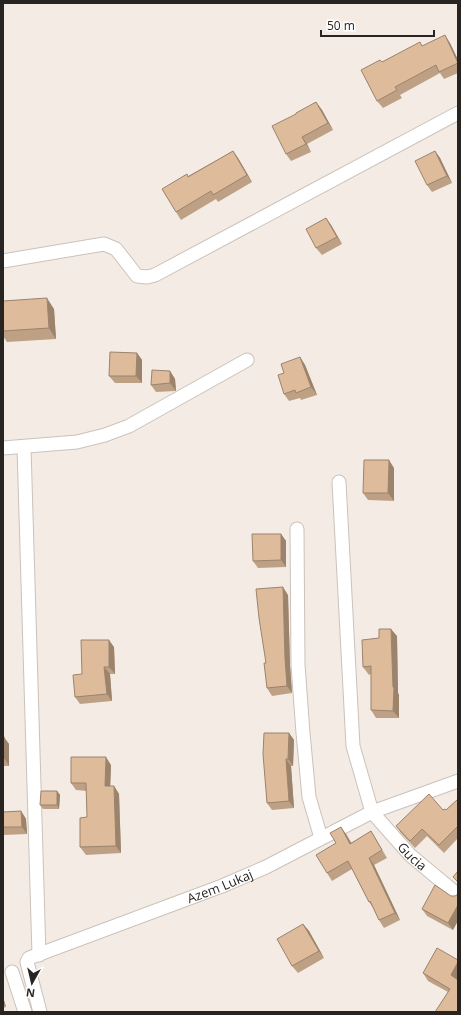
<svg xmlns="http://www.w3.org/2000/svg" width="461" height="1015" viewBox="0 0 461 1015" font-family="'Open Sans',sans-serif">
<rect width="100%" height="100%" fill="#f4ece4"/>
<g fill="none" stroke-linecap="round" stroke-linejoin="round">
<defs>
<g id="street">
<polyline points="3,261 104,244 116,249 137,276 147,277 155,275 458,113"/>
<polyline points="24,447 39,955"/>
<polyline points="3,448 77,442 105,435 129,426 247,360"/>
<path id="s1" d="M339,482L353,746L372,812L410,855L458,895"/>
<polyline points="297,529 298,665 303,733 309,797 321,838"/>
<polyline points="12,972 25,1012"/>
<path id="s2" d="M40,1012L27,962L29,958L222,886L266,867L372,812L458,781"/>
</g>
</defs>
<use href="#street" stroke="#cac2bb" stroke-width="15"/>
<use href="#street" stroke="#fff" stroke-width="13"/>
</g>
<g fill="#bea185">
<polygon points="450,43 458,60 458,73 444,79 440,73 400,95 402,98 383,108 377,101 380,60 382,62 422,46"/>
<polygon points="316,102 322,110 333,130 307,144 311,152 291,161 286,154 296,114"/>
<polygon points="233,151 238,158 252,182 218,202 216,199 181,220 176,212 188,176"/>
<polygon points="435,151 440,158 452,183 432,192 427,185"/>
<polygon points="326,218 331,225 342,244 322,255 316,248"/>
<polygon points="3,301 54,309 56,339 7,342 3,336"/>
<polygon points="137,353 142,360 142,383 115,383 109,376"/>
<polygon points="300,357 305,365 317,395 301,400 300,398 289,401 284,394 284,373"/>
<polygon points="170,371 175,379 176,391 156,392 151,385"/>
<polygon points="394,468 394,501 368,500 363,493"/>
<polygon points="281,534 286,541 286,567 258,568 253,561"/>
<polygon points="288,595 290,665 292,693 272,696 267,688 266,663"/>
<polygon points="397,636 398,693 399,695 399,718 376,718 371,710 371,674 369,675 363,667"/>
<polygon points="114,647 115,674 110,674 112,701 80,704 75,697 82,674"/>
<polygon points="289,733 294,740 293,766 291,766 294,808 272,810 267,803"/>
<polygon points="3,737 9,744 9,766 3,766"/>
<polygon points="111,765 110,786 114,786 119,794 121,853 86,855 80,847 87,817 87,791 76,790 71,783"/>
<polygon points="57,791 60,795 59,809 43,809 40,805"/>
<polygon points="458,799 458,838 444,853 427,836 415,848 401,833 396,826 446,810"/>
<polygon points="21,811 26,819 27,834 3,835 3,812"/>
<polygon points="371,831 376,839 387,858 374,865 400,920 384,928 379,920 374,909 369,902 352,869 332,881 327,873 336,843 346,834 351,843"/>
<polygon points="451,896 455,896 453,930 427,916 422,909"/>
<polygon points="303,924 309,931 324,958 298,973 292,966"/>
<polygon points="458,960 458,979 448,992 428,981 423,973"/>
<polygon points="3,997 6,1007 3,1008"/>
</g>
<g fill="#9b836c">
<polygon points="445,35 450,43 458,60 458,64"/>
<polygon points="316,102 322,110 333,130 328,123"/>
<polygon points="302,137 307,144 311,152 306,144"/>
<polygon points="233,151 238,158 252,182 247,175"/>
<polygon points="435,151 440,158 452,183 447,176"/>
<polygon points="326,218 331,225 342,244 337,237"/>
<polygon points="47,298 54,309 56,339 49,328"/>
<polygon points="137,353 142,360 142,383 136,376"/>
<polygon points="300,357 305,365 317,395 311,387"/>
<polygon points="170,371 175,379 176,391 170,383"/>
<polygon points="389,460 394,468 394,501 388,493"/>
<polygon points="281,534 286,541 286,567 281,560"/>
<polygon points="283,587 288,595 290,665 292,693 287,686 285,658"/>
<polygon points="391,629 397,636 398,693 399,695 399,718 393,711"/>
<polygon points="109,640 114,647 115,674 109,667"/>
<polygon points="104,667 110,674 112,701 107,694"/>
<polygon points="289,733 294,740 293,766 288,759"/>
<polygon points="4,737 9,744 9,766 4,758"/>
<polygon points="106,757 111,765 110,794 105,786"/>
<polygon points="286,759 291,766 294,808 289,801"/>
<polygon points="114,786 119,794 121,853 116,846"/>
<polygon points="57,791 60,795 59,809 57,805"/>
<polygon points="21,811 26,819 27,834 22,827"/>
<polygon points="341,827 346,834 356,851 350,844"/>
<polygon points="369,858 374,865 400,920 395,913"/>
<polygon points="458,905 458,921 453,930 448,923"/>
<polygon points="303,924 309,931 324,958 319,951"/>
<polygon points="458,962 458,979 456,983 451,975"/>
<polygon points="3,997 6,1007 3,1003"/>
</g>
<g fill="#ddbb9b" stroke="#9b836c">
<polygon points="445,35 458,63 439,72 436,65 395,87 397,90 377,101 361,70 380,60 382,62 420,42 422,46"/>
<polygon points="316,102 328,123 302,137 306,144 286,154 272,126 296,114 296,113"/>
<polygon points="233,151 247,175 213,195 211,191 176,212 162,189 187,174 188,177"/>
<polygon points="435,151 447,176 427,185 415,161"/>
<polygon points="326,218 337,237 316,248 306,229"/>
<polygon points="47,298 49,328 3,331 3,301"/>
<polygon points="110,352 137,353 136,376 109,376"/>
<polygon points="300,357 311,387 296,393 295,390 284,394 278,375 284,373 281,364"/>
<polygon points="152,370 170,371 170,383 151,385"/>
<polygon points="364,460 389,460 388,493 363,493"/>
<polygon points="252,534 281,534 281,560 253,561"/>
<polygon points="283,587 285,658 287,686 267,688 264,663 266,663 259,618 256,589"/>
<polygon points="379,629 391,629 393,687 394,688 393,711 371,710 371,666 363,667 362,640 379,638"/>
<polygon points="81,640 109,640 109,667 104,667 107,694 75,697 73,675 82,674"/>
<polygon points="264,733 289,733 288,759 286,759 289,801 267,803 263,754"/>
<rect x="3" y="737" width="1" height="21"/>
<polygon points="71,757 106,757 105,786 114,786 116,846 80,847 80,818 87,817 86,783 71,783"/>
<polygon points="41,791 57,791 57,805 40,805"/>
<polygon points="429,794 443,810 445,809 446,810 458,799 458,829 457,827 439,845 422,829 410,841 396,826"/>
<polygon points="21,811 22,827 3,827 3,812"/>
<polygon points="341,827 350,844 371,831 382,850 369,858 395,913 379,920 370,901 369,902 348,861 327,873 316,855 336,843 330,833"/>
<polygon points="458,871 458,882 453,877"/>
<polygon points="435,885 451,896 455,896 458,894 458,905 448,923 422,909"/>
<polygon points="303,924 319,951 292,966 277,939"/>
<polygon points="437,948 458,960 458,962 451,975 458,980 458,1012 435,1012 450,989 423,973"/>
</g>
<g text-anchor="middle" stroke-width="3" stroke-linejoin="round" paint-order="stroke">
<g font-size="13" fill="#272422" stroke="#fff">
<text dy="5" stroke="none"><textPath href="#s1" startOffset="393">Gucia</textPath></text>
<text dy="5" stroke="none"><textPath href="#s2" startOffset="260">Azem Lukaj</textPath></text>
</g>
</g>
<rect width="461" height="1015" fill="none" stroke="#272422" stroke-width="8"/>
<g transform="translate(32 983) rotate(188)" stroke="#ffffff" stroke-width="3" paint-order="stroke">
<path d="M0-3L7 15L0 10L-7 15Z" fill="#272422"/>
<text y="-6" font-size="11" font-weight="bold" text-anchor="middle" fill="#272422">N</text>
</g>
<path d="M321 30v6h113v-6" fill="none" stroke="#272422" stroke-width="2"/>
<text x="327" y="30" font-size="12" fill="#272422" stroke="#ffffff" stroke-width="3" paint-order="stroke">50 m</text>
</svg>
